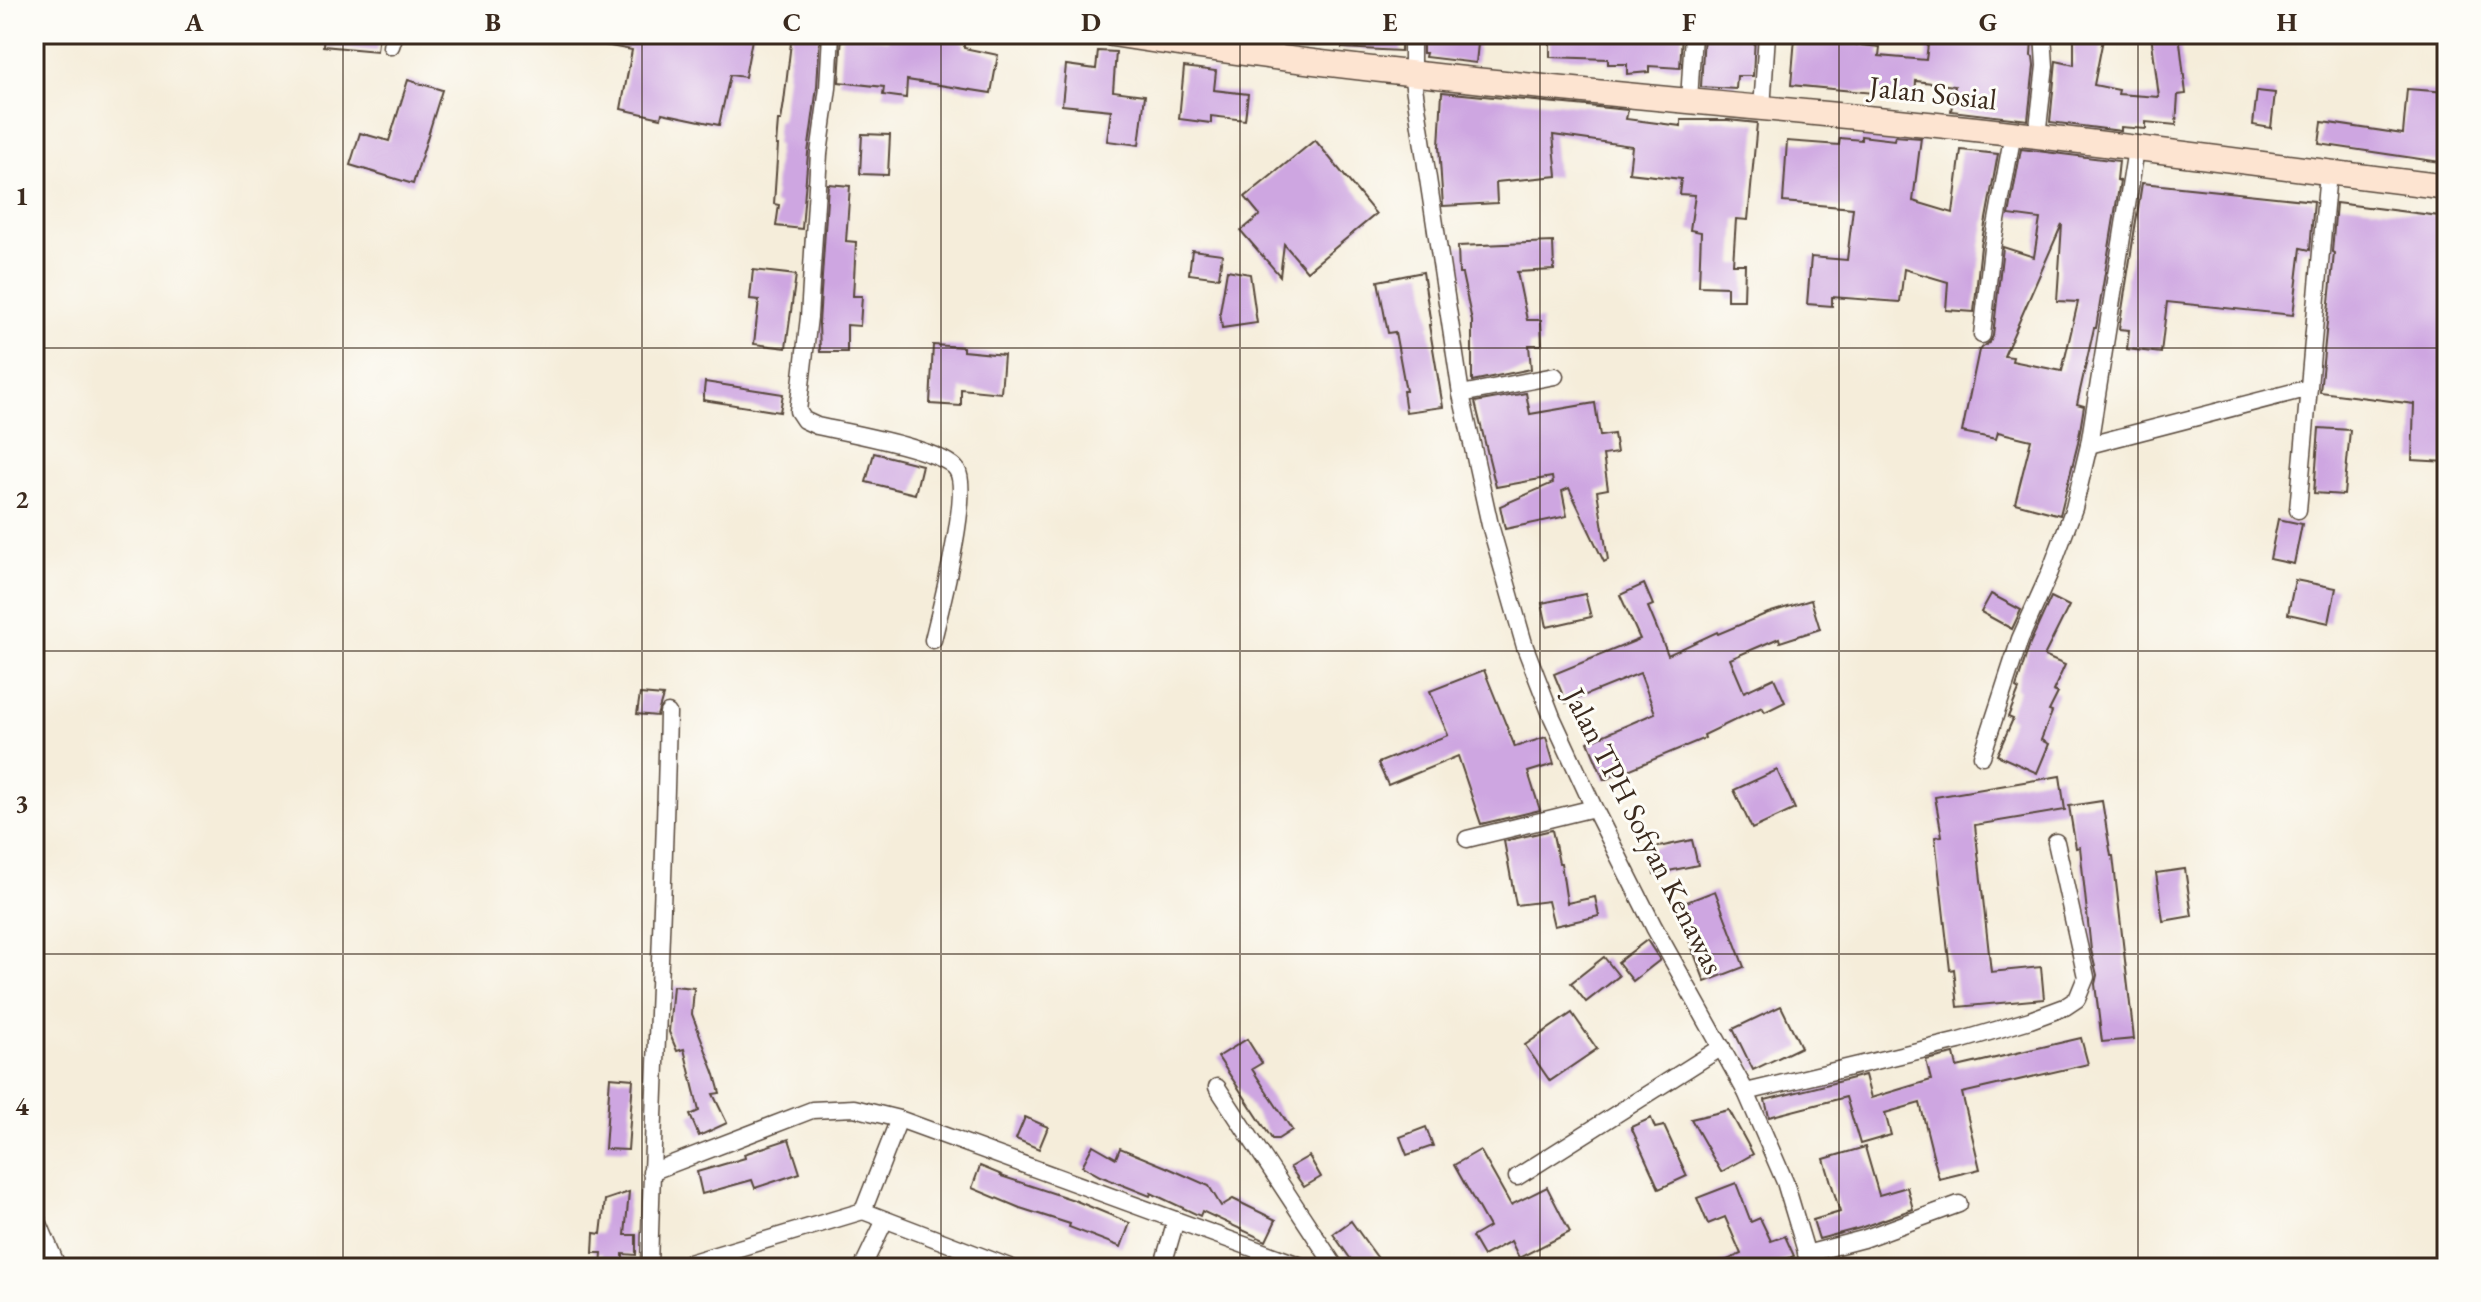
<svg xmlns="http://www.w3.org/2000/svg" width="2481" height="1302" viewBox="0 0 2481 1302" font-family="'EB Garamond',serif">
<rect width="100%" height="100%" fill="#fdfcf7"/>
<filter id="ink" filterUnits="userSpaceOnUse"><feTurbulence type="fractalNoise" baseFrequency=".0125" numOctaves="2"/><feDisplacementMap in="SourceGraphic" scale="16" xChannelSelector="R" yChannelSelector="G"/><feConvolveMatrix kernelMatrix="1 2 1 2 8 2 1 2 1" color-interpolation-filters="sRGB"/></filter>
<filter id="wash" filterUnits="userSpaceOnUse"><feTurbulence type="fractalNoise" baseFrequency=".006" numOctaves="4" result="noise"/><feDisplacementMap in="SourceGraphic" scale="32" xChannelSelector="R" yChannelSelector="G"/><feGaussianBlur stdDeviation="1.8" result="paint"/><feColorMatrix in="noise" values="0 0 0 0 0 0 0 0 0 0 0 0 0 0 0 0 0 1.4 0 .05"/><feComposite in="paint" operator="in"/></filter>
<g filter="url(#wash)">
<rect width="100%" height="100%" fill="#f5edda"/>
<g id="blocks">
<g fill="#cea6e1" fill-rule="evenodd">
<polygon points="324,34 379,34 377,51 323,46"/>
<polygon points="594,34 753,34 745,77 730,75 719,125 662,113 661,118 621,109 632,50 593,43"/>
<polygon points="792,34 820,34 817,87 808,153 802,229 776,226 779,205 774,204 778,145 776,145 778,121 781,121 784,102"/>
<polygon points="842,34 888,40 889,34 912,34 964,42 964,48 998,55 991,93 907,80 906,98 883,95 884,87 839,82"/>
<polygon points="1343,34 1401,34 1401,51 1342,48"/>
<polygon points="1423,34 1479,34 1476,63 1425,57 1426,53 1423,53"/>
<polygon points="1550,34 1682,34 1680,68 1649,66 1649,72 1627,74 1627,64 1608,64 1608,59 1550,57"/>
<polygon points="1704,34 1755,36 1753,76 1737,76 1736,89 1701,87"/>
<polygon points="1962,34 2032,38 2031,56 2033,57 2034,66 2028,120 1951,111 1955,86 1916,81 1915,97 1791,85 1795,38 1880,47 1879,56 1926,60 1929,37 1961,41"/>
<polygon points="2074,34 2104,34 2094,85 2119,90 2118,94 2159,97 2151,34 2179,34 2186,94 2178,95 2176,125 2146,122 2146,129 2121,127 2121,131 2050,122 2056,61 2074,65"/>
<polygon points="1098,51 1116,52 1113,91 1145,95 1139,145 1107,141 1111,110 1062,105 1066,65 1096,69"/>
<polygon points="1184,67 1216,71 1214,90 1248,94 1245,120 1211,116 1211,123 1179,119"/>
<polygon points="408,80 442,90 413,184 350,165 360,133 389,141"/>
<polygon points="2407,89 2447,92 2444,140 2447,141 2447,163 2319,144 2322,122 2403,134"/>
<polygon points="2257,91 2275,93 2271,128 2253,125"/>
<polygon points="1442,92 1628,110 1626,119 1681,126 1681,120 1728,120 1757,123 1748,220 1736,219 1733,264 1745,264 1744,300 1727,300 1727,287 1699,286 1701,232 1690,230 1695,195 1679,194 1681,179 1629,173 1632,146 1553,135 1557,176 1496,182 1497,203 1443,206 1439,146"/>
<polygon points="862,134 890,135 888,175 860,174"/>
<polygon points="1861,136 1894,140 1895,136 1921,138 1913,201 1953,213 1961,150 1998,154 1981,246 1974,312 1946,310 1948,282 1904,269 1900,302 1832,297 1832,306 1807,304 1811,257 1847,260 1853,208 1783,202 1787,141 1839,145 1840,138 1861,140"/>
<polygon points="1315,140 1376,214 1307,271 1284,244 1280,276 1241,231 1260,215 1245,197"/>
<path d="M2021,149L2119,161L2117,180L2120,181L2096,328H2094L2077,404L2084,406L2078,443L2060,515L2015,503L2031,440L1998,432L1996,439L1962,432L1979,350L1990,342L1993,336L2003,247L2034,257L2040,219L2009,215ZM2062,224L2057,301L2078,302L2062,371L2012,361L2013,357L2004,356Z"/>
<polygon points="2142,183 2314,201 2310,250 2301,248 2293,315 2167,302 2161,353 2127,349 2129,330 2119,329"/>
<polygon points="828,184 850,186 846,241 856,242 853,296 862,296 860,326 847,325 847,352 820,352 819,323"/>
<polygon points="2336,203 2447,217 2447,462 2412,460 2414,404 2320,392 2334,253 2332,252"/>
<polygon points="1553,242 1554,270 1517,272 1527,320 1541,320 1542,345 1529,345 1531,369 1472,381 1472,321 1462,274 1459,274 1458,246"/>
<polygon points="1192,250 1222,254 1219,278 1189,274"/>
<polygon points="753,270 796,275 786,348 754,344 759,300 750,299"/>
<polygon points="1227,270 1250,274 1257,323 1222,328 1220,312"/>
<polygon points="1423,272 1431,325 1429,325 1443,407 1406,412 1403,391 1406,391 1395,332 1388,333 1378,281"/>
<polygon points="933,345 963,347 963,351 1004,355 1001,393 961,389 961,406 930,404"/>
<polygon points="705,382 783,394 780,412 703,400"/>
<polygon points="1526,393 1530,414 1595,403 1600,436 1614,434 1617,453 1603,455 1608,489 1597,491 1608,560 1604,562 1569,488 1562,491 1567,516 1505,529 1500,506 1553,483 1552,477 1496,487 1475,402"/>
<polygon points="2319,428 2350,430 2344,495 2314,493"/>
<polygon points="874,453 922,465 915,494 866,482"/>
<polygon points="2278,519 2302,524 2294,564 2270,559"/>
<polygon points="2295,580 2336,588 2329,623 2288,614"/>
<polygon points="1644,584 1653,605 1648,607 1668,655 1717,632 1718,634 1768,613 1811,600 1820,629 1780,642 1779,638 1730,659 1744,692 1774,678 1785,702 1765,712 1762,707 1704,735 1705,738 1604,780 1588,742 1655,713 1640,673 1566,703 1554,674 1640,639 1620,595"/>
<polygon points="1585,594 1591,617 1547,627 1542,603"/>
<polygon points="1991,594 2021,610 2012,629 1981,612"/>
<polygon points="2051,597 2069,606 2044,656 2065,665 2053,691 2058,693 2049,711 2052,712 2041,740 2049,744 2037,773 1997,755 2013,719 2008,717 2019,690 2016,688 2030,643"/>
<polygon points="1484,670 1515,747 1546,737 1554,764 1528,772 1540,810 1481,824 1458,756 1388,785 1378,763 1448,735 1430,691"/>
<polygon points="640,694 663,696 657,716 637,714"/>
<polygon points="1777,770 1795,809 1752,829 1734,790"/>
<polygon points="2060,776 2065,810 1975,825 1991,972 2041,967 2044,999 1958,1007 1954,969 1950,970 1935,837 1942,836 1935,797"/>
<polygon points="2102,801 2111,856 2113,856 2134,1039 2102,1042 2095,984 2097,975 2091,950 2080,847 2076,848 2069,806"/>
<polygon points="1552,830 1559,863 1561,863 1567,903 1595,897 1599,916 1554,926 1548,901 1516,905 1504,841"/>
<polygon points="1692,840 1698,865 1654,874 1649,849"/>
<polygon points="2185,869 2192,916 2163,921 2156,873"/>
<polygon points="1715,891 1744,967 1705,982 1676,906"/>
<polygon points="1647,940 1660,960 1633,981 1618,962"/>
<polygon points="1604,957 1619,976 1586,1002 1571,983"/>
<polygon points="673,986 694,988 692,1014 715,1075 720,1093 713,1094 727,1123 699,1136 690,1115 699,1111 684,1049 677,1051 669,1032"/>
<polygon points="1781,1006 1801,1047 1753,1070 1733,1029"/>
<polygon points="1572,1013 1597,1049 1550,1081 1525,1045"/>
<polygon points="2081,1038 2088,1064 1962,1093 1980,1169 1939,1179 1920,1103 1885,1113 1891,1135 1860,1144 1846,1097 1769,1117 1765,1100 1865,1075 1871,1098 1931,1080 1926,1060 1954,1054 1957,1067"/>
<polygon points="1247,1039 1262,1063 1252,1069 1292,1130 1278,1139 1272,1139 1218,1057"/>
<polygon points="610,1077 633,1079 628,1150 605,1149"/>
<polygon points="1729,1110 1753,1154 1721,1172 1691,1119"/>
<polygon points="1025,1117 1048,1127 1039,1149 1016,1139"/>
<polygon points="1651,1118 1655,1128 1664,1126 1687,1176 1659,1189 1631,1127"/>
<polygon points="1426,1127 1433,1146 1407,1155 1400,1137"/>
<polygon points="789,1139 800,1173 755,1188 752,1180 702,1194 697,1172 745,1158 744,1154"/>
<polygon points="1093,1145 1116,1158 1120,1148 1166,1167 1209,1186 1221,1206 1233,1199 1276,1220 1266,1241 1202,1211 1200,1216 1151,1193 1150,1196 1100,1176 1082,1166"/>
<polygon points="1865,1147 1879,1195 1907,1187 1913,1209 1860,1228 1819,1239 1813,1220 1840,1212 1824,1159"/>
<polygon points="1480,1150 1511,1205 1547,1187 1570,1232 1519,1258 1511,1241 1483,1256 1472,1237 1489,1227 1454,1165"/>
<polygon points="1309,1156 1321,1177 1304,1187 1290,1167"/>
<polygon points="980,1166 1002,1175 1001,1176 1074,1200 1130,1223 1121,1247 1069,1227 1070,1224 1020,1208 972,1188"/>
<polygon points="1736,1183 1751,1222 1760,1218 1771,1241 1785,1236 1794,1256 1767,1268 1709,1268 1741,1254 1725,1217 1708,1224 1697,1198"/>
<polygon points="629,1192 625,1235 636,1235 636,1255 623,1254 623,1268 601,1268 602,1253 593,1253 594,1233 601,1234 605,1200"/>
<polygon points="1351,1221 1366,1242 1385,1268 1357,1268 1333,1234"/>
</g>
</g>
</g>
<g filter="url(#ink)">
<use href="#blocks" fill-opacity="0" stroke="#57473a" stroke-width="2"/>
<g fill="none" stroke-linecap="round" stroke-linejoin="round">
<defs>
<g id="street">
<path d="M831,34L828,88L819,154L809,317L798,411L804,420L817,426C844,432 944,449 957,470C971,492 940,611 933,640"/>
<polyline points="1412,34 1412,74 1461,394 1490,525 1525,647 1552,717 1594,808 1654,927 1746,1092 1785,1182 1811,1268"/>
<polyline points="391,46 395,34"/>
<polyline points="1689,101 1693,34"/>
<polyline points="1762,109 1767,34"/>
<polyline points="2037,136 2045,66 2043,34"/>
<polyline points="1982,335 1992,248 2013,133"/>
<polyline points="1461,394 1555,376"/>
<polyline points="2089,445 2309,388"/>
<polyline points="2298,510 2328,173"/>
<polyline points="1982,756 2020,639 2050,572 2074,508 2089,445 2136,149"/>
<polyline points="1467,839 1594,808"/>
<polyline points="1217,1087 1336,1268"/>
<polyline points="1746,1092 1959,1041 2030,1020 2065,1007 2077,999 2086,977 2056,842"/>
<polyline points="651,1172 812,1110 854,1108 899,1119"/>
<polyline points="1517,1177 1722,1047"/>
<polyline points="863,1211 899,1119 1307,1268"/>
<polyline points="34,1212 58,1268"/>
<polyline points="1806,1254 1863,1239 1959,1204"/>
<path d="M649,1268C654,1083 664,898 668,713"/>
<polyline points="672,1268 863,1211 1012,1268"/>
<polyline points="862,1268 885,1220"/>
<polyline points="1162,1268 1176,1220"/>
</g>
<path id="secondary" d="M1112,34C1379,76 1649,96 1917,123C2094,140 2270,166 2447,187"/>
</defs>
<use href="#street" stroke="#57473a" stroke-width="19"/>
<use href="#secondary" stroke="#57473a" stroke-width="27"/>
<use href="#street" stroke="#fff" stroke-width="16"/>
<use href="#secondary" stroke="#fde4d1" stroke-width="24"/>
</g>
</g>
<path fill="none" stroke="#3b2a1e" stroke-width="2" stroke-opacity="0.55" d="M343,34V1268M642,34V1268M941,34V1268M1240,34V1268M1540,34V1268M1839,34V1268M2138,34V1268M34,348H2447M34,651H2447M34,954H2447"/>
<g text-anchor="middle" stroke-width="6" stroke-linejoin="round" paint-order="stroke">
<g font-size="30" fill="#3b2a1e" stroke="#fdfcf7">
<text transform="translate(1933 93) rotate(6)" y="10">Jalan Sosial</text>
<text transform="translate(1644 831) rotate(63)" y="10">Jalan TPH Sofyan Kenawas</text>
</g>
</g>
<rect width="2481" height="1302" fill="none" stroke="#fdfcf7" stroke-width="88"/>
<rect x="44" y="44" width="2393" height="1214" fill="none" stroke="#3b2a1e" stroke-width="3"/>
<g font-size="26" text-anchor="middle" font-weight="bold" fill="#3b2a1e">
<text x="194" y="31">A</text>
<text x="493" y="31">B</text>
<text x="792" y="31">C</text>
<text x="1091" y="31">D</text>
<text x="1390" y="31">E</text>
<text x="1689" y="31">F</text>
<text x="1988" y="31">G</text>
<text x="2287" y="31">H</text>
<text x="22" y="205">1</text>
<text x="22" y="508">2</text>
<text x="22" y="812">3</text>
<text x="22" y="1115">4</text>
</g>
</svg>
